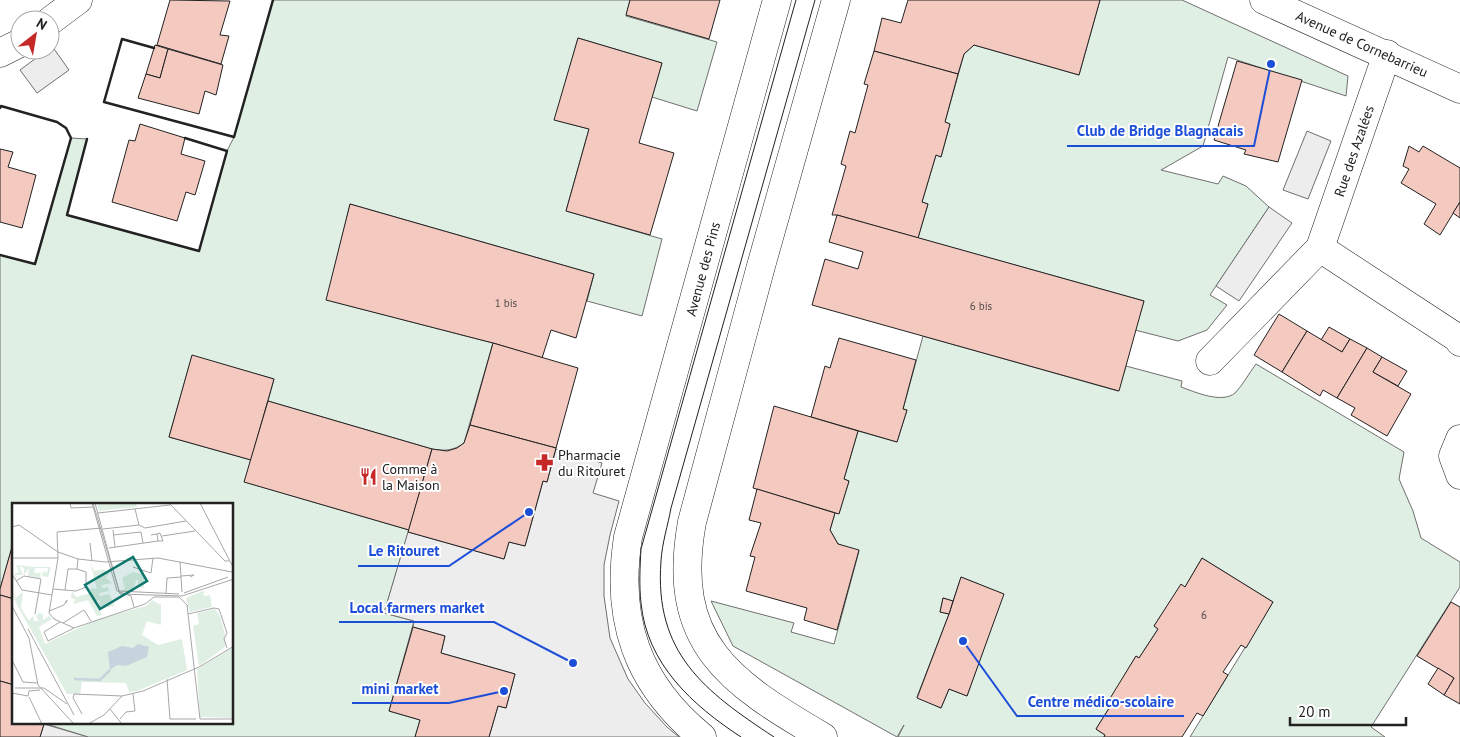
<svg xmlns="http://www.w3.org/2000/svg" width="1460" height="737" viewBox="0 0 1460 737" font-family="'PT Sans',sans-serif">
<rect width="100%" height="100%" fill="#fff"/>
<g fill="#e0efe3" stroke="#6f6f6f" fill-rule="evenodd">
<path d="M273,0H630L626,16L717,42L697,111L652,97L662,63L578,38L555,120L589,129L566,211L662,239L642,316L587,301L594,274L350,204L327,300L493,343L464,443C453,451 445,451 432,449L268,401L274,379L192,356L169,437L251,460L245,482L409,530L384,613L414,621L389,711L420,720L415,737H88L43,723H232V504H14V540L0,589V255L35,264L71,138L87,139L67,215L199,251L227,151L234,137Z"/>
<polygon points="1100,0 1182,0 1348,76 1346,96 1228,57 1203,146 1161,170 1218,184 1223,176 1246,186 1269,207 1210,295 1227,305 1207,330 1178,341 1135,330 1144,301 918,238 928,204 922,202 936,155 941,157 950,124 945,122 964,54 974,45 1079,75"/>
<path d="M923,336L1118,391L1126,366L1182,381L1181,387C1195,392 1222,404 1235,393C1243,385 1249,373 1256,364L1404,452L1399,479L1413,511L1421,538L1460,562V587L1371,727L1385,737H1190L1273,602L1202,558L1185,587L1181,585L1154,626L1158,629L1139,658L1136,656L1110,700L1113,702L1096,729L1105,735L1104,737H898L904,725L897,737L733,646L711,601L794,623L791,632L834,644L859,551L838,544L830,530L835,513H839L849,481L844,479L858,431L897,442L907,410L903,409ZM961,577L1003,594L967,696L949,689L941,708L917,697L949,614L940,612L943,598L953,601Z"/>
</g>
<g fill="#ededed" stroke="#6f6f6f">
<polygon points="52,46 69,70 37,93 20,70 47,50 50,50"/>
<polygon points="1307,131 1331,141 1308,199 1283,190"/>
<polygon points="1269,207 1292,223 1239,301 1216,286"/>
<polygon points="556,449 602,463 593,493 619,501 610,535 604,565 604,596 610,638 628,679 645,703 667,727 679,737 489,737 498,706 506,708 515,674 441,653 445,636 413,627 414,621 384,613 408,532 504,559 509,542 525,546 543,481 547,482"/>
<polygon points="44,724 88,737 40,737"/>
</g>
<g fill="#f3c9c0" stroke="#222">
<polygon points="170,0 230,1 220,35 229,36 221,64 157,45"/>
<polygon points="630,0 720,0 709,39 626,15"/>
<polygon points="908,0 1100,0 1079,75 974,45 964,54 958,74 874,51 882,18 901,23"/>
<polygon points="578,38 662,63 639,143 674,153 650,235 566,211 589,129 554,120"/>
<polygon points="155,45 168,49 160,78 146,74"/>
<polygon points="168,49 223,65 216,95 205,91 199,114 138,98 146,74 160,78"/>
<polygon points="874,51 958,74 945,122 950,124 941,157 936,155 922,202 928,204 918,238 837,215 832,215 846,166 841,164 850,131 855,133 868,85 864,84"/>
<polygon points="1237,61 1302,80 1278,162 1244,154 1246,150 1214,140"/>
<polygon points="140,124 185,138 181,154 205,161 195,195 186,192 177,221 112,202 129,140 135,141"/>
<polygon points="1409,146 1419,152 1423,146 1460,168 1460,202 1440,235 1424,224 1436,204 1401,183 1409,169 1403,166"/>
<polygon points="0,149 13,152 8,167 36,175 22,228 0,222"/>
<polygon points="1460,202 1460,218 1453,213"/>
<polygon points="350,204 594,274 576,338 551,330 542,358 493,343 326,300"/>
<polygon points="837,215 1144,301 1119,391 812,305 825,259 858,269 863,252 829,242"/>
<polygon points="1279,314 1307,331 1282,372 1254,355"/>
<polygon points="1329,327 1350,339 1342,352 1321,340"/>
<polygon points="1307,331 1342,352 1350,339 1367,348 1337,398 1323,390 1320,396 1282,372"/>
<polygon points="839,338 916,360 903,409 907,410 897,442 811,417 825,366 830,368"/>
<polygon points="493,343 578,368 556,448 470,425"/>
<polygon points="1367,348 1382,357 1373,372 1411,394 1387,436 1351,415 1355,408 1337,398"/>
<polygon points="192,355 274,379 251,460 169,437"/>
<polygon points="1382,357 1407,371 1398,386 1373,372"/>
<polygon points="268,401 432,449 409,530 244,482"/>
<polygon points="774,406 858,431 844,479 849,481 839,514 753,488"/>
<polygon points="470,425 556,448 547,482 543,481 525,546 509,542 504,559 408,532 432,449 447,451 457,448 464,443"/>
<polygon points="757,489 835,513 830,530 838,544 859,550 837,630 804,620 807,608 746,591 755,557 750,556 761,523 749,520"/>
<polygon points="14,540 14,599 0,595 0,589"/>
<polygon points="1202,558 1273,602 1246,648 1241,645 1223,672 1228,675 1203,716 1197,713 1182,737 1104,737 1105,735 1096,729 1113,702 1109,700 1136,656 1139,658 1158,629 1154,626 1181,584 1185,587"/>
<polygon points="961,577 1004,594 967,696 949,689 941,708 917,698 949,614"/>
<polygon points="0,595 14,599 14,685 0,681"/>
<polygon points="943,598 953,601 949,614 940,612"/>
<polygon points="1451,602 1460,607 1460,704 1444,695 1454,678 1417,656"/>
<polygon points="413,627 445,636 441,653 515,674 506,708 498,706 489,737 415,737 420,720 389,711"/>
<polygon points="1438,668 1454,678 1444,695 1428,684"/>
<polygon points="0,681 14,685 14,723 44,724 40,737 0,737"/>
</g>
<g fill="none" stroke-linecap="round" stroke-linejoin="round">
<defs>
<g id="minor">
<polyline points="50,21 78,0"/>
<polyline points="0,53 20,43"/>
<polyline points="1320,248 1459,339 1460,342"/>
<polyline points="1210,361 1320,248 1387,54"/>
<polyline points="1460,439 1453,456 1460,475"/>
</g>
<g id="tertiary">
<polyline points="1264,0 1460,89"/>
<path d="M702,737C637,684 615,620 628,537L777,0"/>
<path d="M823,737C729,682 670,643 692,522L761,266L836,0"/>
</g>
</defs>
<use href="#minor" stroke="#222" stroke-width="29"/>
<use href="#tertiary" stroke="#222" stroke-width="29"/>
<use href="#minor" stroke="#fff" stroke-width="28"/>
<use href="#tertiary" stroke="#fff" stroke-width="28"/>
<g stroke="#222" stroke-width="1">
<path d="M741,737C692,705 647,664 641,603C639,585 640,566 641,549L796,0"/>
<path d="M774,737C704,691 654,653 661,561C662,543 668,525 671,508L815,0"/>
</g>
<g stroke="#222" stroke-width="2.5">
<polyline points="154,48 122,39 104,102 234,137 273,0"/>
<polyline points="0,108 1,106 57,122 66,128 71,138 35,264 0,255"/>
<polyline points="87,139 67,215 199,251 227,151 185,138"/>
</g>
</g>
<defs>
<symbol id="pharmacy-bare" viewBox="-9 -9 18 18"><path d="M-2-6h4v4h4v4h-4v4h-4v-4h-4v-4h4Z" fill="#c62828" stroke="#fff" stroke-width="2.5" paint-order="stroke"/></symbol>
<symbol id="restaurant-bare" viewBox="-9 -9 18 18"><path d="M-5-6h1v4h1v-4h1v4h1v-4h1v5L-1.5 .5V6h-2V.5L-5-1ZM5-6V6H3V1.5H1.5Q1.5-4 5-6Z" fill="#c62828" stroke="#fff" stroke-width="2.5" paint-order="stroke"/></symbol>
</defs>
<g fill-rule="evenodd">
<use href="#pharmacy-bare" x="532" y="450" width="25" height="25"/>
<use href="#restaurant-bare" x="356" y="464" width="25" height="25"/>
</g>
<g text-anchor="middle" stroke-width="4" stroke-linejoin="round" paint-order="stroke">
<g font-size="11" fill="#564c4a">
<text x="506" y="307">1 bis</text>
<text x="981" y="310">6 bis</text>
<text x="1204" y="619">6</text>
</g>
<g font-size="14" fill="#222" stroke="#fff">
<text transform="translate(1362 44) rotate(24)" y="5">Avenue de Cornebarrieu</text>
<text transform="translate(1354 151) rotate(-71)" y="5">Rue des Azalées</text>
<text transform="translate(703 269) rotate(-75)" y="5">Avenue des Pins</text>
</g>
<g font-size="14" fill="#222" stroke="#fff" text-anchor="start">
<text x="558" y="460">Pharmacie<tspan x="558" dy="16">du Ritouret</tspan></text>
<text x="382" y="474">Comme à<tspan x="382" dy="16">la Maison</tspan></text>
</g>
</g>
<g transform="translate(12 503)">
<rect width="221" height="221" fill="#fff"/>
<path d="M85,0H124L125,4L87,8ZM78,59L82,68L93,66L94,70L98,69L94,75L100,80L89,82L90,85L96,84L97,88L87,90L88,93L97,91L103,103L88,105L87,98H84L90,112L85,113L76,97L61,101L63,97L59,94L60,88L64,94L79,90V85L85,86ZM4,62L23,64H39L36,74L30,73L31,68L35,70L36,65H23L22,70H29L28,75L16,73L17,65L12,72V65L7,63L11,72H4L5,76L2,71L7,69ZM121,69L132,72V85L126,84V77H124L121,89L108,88L113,86L110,75ZM0,88L4,95L9,90L14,89L11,90L9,105L17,118L21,113L22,118H27L24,113L27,110L31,111V117L37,113L40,116L27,124L33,141L86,116L134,103L140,97L149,102V122L135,118L130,132L146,142L170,136L175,167L125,188L117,189L114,180L70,179L68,191H55L5,102ZM191,88L194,89L191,90L192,93L198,92L200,104L178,109L174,95ZM203,106L208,113L213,131V144L187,163L181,123L187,121L185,110ZM221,144V215L188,214L185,166Z" fill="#e0efe3"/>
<path d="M126,141L137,144L135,154L114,163L105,162L98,167L96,149L110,143L121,145Z" fill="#c7d3dd"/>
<path fill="none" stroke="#c7d3dd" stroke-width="2.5" d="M62,176L88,177L98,167"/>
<path fill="none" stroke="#a7a7a7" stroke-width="1" d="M58,0L59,5L81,4M80,0L105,88L119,93L122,104M81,0L108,91L170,93L222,76M83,0L107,88L167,91M157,0L213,58H217M188,0L221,64M123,6L127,22M86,10L158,2M0,24L7,22L46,49L66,56L93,59L146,55L220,69M91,26L127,22L133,25L174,18M101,27L103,44M101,32L129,29L131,40M139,32L145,31L148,30L151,38H146L145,31M150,33L183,28M78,40L80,58M97,45L146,38M0,55H46M168,59L170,89M121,64L139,70L141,55M0,71L10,87L40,92M169,73L182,72L178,74M4,78L12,73L29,76L23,111M41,86L64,88L74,84V69L65,66L66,56M53,87L56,66H65M172,90L216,74M154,91L155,75L169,74M175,102L188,216M0,103L17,135L26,182L62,221M37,108L52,102L55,97L54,100M176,111L202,105L207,106L215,130L212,136L215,145M48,119L32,129L36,138L62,125M51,120L72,107L79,118M62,125L42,116L37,110L46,55L45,29L90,25M62,125L133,101L142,94H167L176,103M16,126L62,212M0,157L11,179L25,180M155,176L158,216M3,185H32L55,201M0,190L16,193M16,193L17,188L28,187M17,194L30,221M98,206L110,221M70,211L61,195L62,191L110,193M108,216L114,209L123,208L121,191M158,216H184M188,216H222M76,221L92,212L110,193L131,188L187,164L222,143"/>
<path fill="#0f766e" fill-opacity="0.15" stroke="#0f766e" stroke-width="2.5" d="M121,54L135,78L88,106L73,82Z"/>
<rect width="221" height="221" fill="none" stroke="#222" stroke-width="2.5"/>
</g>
<path fill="none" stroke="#1d4ed8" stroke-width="2" d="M1271 64L1254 146H1067M529 512L449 566H358M573 663L494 622H339M504 691L449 703H352M963 641L1017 716H1184"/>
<g fill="#1d4ed8" stroke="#fff" stroke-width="2">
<circle cx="1271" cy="64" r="5"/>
<circle cx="529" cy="512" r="5"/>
<circle cx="573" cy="663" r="5"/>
<circle cx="504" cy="691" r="5"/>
<circle cx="963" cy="641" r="5"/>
</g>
<g font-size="15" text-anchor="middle" font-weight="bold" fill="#1d4ed8" stroke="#fff" stroke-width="4" stroke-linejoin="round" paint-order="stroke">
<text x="1160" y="136">Club de Bridge Blagnacais</text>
<text x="404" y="556">Le Ritouret</text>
<text x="417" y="613">Local farmers market</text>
<text x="400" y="694">mini market</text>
<text x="1101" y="707">Centre médico-scolaire</text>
</g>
<g transform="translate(35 35) rotate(31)"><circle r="24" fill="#ffffff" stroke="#a7a7a7"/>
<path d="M0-4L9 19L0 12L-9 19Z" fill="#c62828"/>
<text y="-8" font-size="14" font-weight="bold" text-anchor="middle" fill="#222222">N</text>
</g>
<path d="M1290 717v8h116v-8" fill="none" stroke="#222222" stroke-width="2.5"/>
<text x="1298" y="717" font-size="15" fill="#222222" stroke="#ffffff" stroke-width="4" paint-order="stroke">20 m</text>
</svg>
